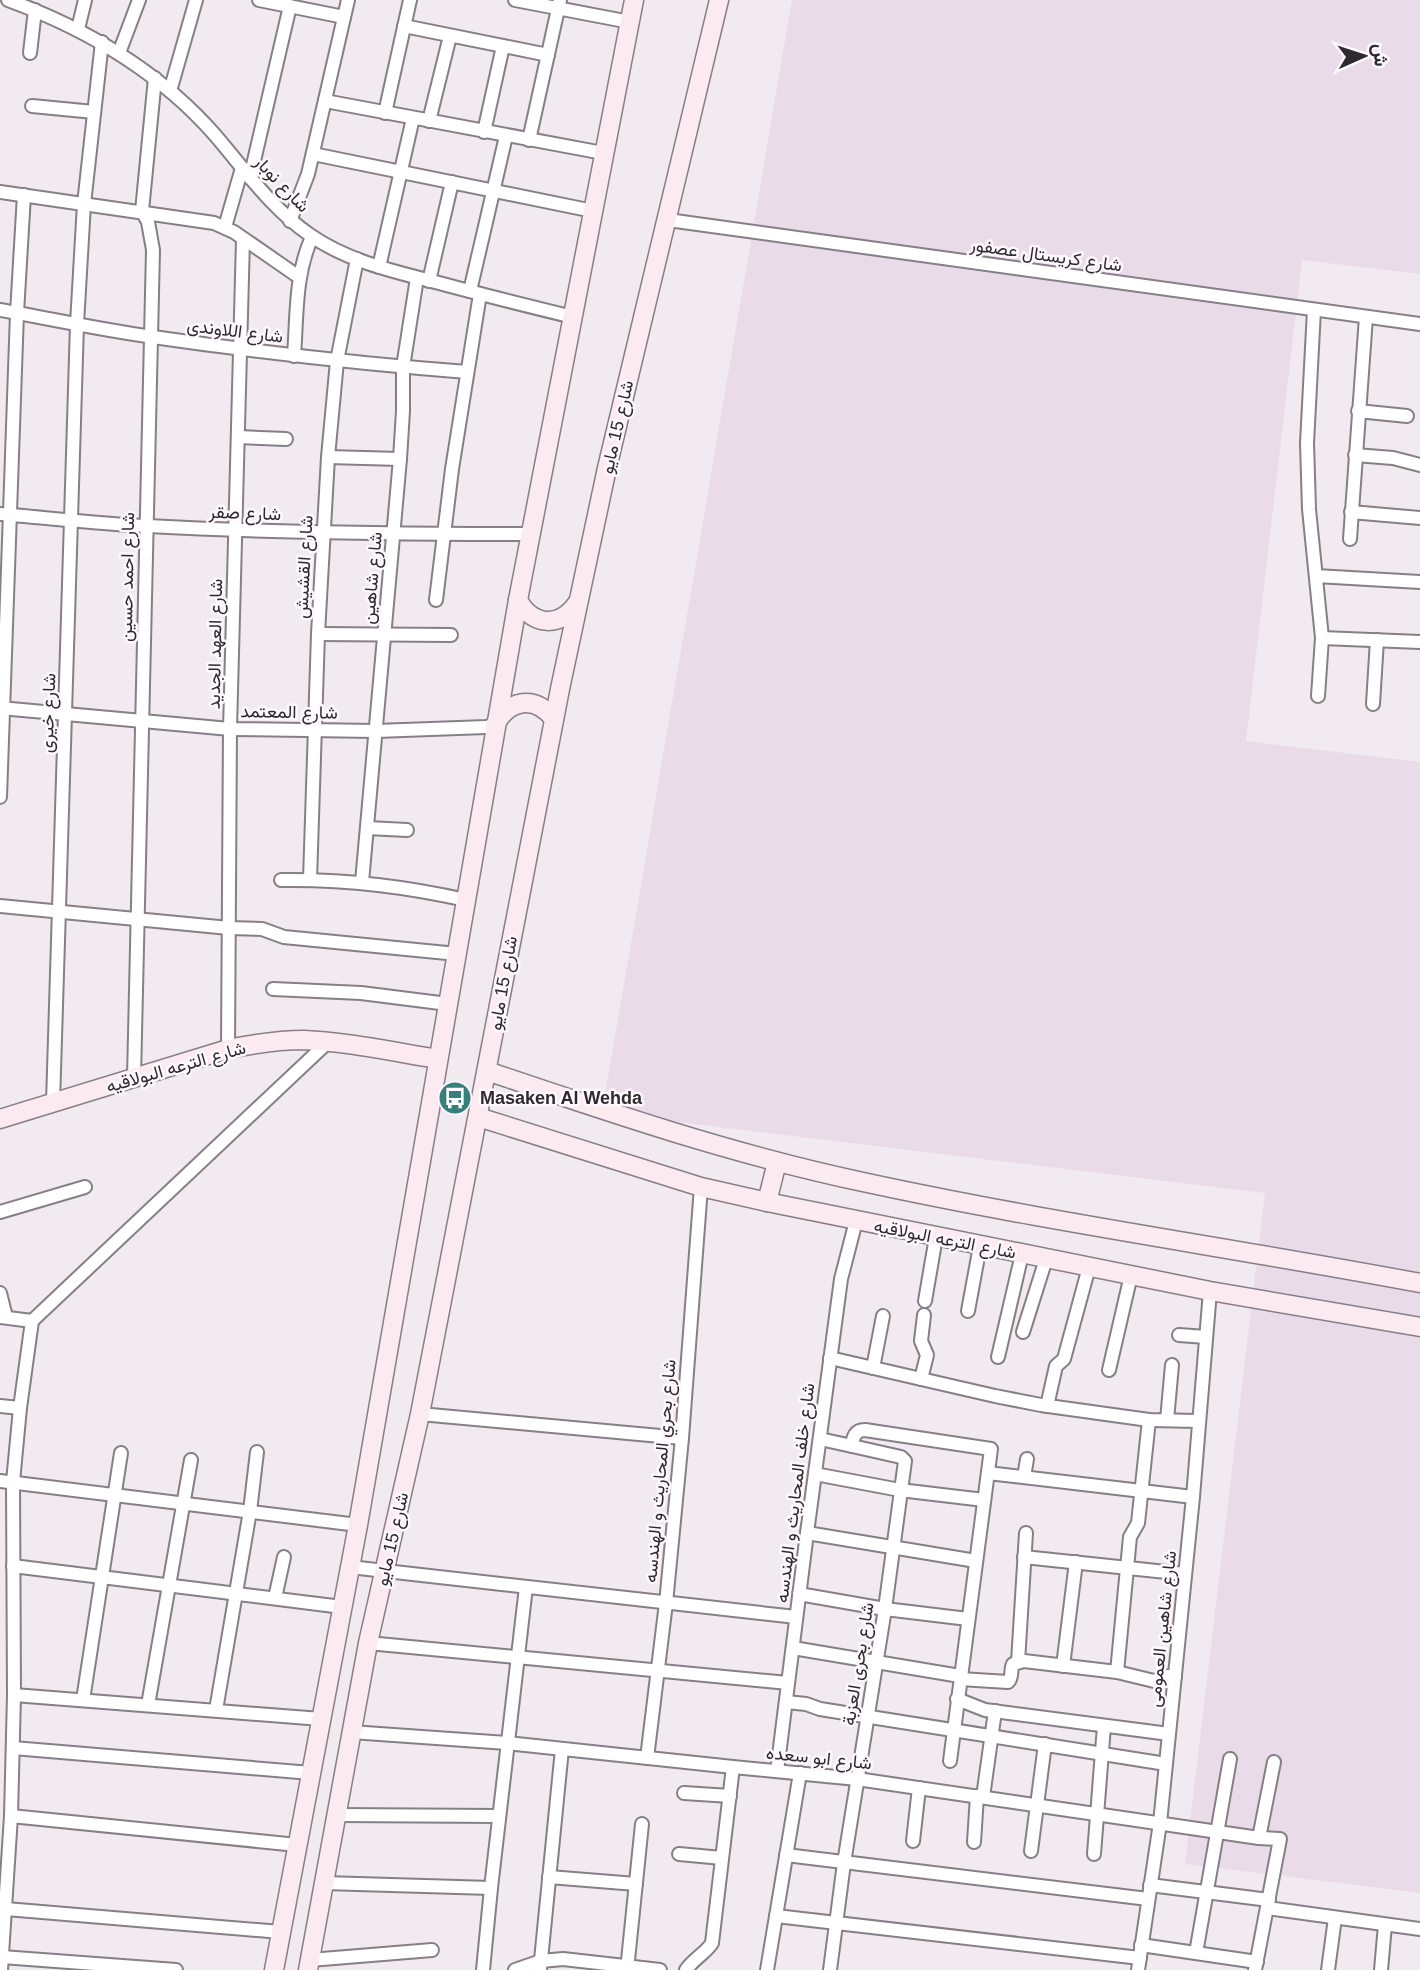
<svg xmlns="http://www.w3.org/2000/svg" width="1420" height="1970" viewBox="0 0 1420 1970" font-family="Helvetica,Vazirmatn,sans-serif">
<rect width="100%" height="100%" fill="#f2eaf1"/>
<polygon fill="#e9dbe8" points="792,0 1420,0 1420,274 1302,260 1246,741 1420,762 1420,1893 1185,1864 1265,1193 602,1113"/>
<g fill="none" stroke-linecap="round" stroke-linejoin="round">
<defs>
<g id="street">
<path d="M8,0C87,29 159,71 215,135C245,170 271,208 310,235C347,261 395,272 439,283C483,295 528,306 573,317"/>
<polyline points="259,0 344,17"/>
<polyline points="515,0 630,22"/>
<polyline points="404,26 548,55"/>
<polyline points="78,29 85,0"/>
<polyline points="30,53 35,10"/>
<polyline points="119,53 139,0"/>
<polyline points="170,91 196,0"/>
<polyline points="325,101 603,153"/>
<polyline points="32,106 94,112"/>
<polyline points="385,113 410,0"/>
<polyline points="429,121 450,36"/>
<polyline points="484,132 503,46"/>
<polyline points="529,140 560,0"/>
<polyline points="313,154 593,211"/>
<polyline points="250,178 290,6"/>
<polyline points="0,192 214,223 234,232 299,277"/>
<polyline points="668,220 1420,324"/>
<polyline points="290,221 308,174 348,0"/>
<polyline points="225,227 242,168"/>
<polyline points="379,267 413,118"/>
<polyline points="429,281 452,182"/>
<polyline points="470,291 506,136"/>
<path d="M0,310C51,319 102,330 153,337C257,352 362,364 467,372"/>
<polyline points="1314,310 1307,443 1309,509 1322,638 1318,696"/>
<path d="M294,356C297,315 295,274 312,237"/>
<polyline points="1358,411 1407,416"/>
<polyline points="238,437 286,439"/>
<polyline points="1355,455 1393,458 1420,465"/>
<polyline points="328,457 400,459"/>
<polyline points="1351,512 1420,518"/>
<path d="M0,514C49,518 99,524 148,526C276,533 403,534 531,534"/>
<polyline points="1350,539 1366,317"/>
<polyline points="1316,576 1420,582"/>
<polyline points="436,600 452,469 480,294"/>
<polyline points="318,634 451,635"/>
<polyline points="1322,638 1420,642"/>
<polyline points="1373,704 1377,640"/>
<polyline points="0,708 230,729 376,731 486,727 495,725"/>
<polyline points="0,797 17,313 24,195"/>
<polyline points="367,828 407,830"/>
<path d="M281,880C344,879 404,886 466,900"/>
<polyline points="310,880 318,634 328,457 337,361 357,259"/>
<polyline points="362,882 400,459 403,411 403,367 417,278"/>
<polyline points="0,906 229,928 262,929 284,937 457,954"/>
<polyline points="273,989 361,993 448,1004"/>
<polyline points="228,1049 230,729 243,239"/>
<polyline points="134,1078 153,250 148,222 142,211 155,78"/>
<polyline points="53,1103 77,324 84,204 102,42"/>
<polyline points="0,1212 85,1187"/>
<polyline points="0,1293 6,1317"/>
<polyline points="925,1301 936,1237"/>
<polyline points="968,1311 980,1246"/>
<polyline points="0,1317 32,1321"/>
<polyline points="32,1321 328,1042"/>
<polyline points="1023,1332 1046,1259"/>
<polyline points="1179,1335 1206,1337"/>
<polyline points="998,1357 1022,1254"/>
<polyline points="830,1358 995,1396 1041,1405 1149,1420 1198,1421"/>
<polyline points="873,1368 883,1316"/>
<polyline points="1109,1370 1131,1275"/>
<polyline points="921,1379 927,1355 921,1341 924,1315"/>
<polyline points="0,1406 20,1408"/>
<polyline points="1047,1406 1056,1366 1064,1359 1089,1267"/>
<polyline points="420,1414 682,1438"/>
<polyline points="1167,1420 1172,1365"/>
<path d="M820,1439L852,1446C853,1437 855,1430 865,1430L991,1449L950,1761"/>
<polyline points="988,1473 1193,1497"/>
<polyline points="815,1474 900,1490 984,1500"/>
<polyline points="1024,1477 1027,1459"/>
<polyline points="0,1481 358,1525"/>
<polyline points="807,1533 976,1561"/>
<polyline points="1024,1557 1185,1574"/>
<polyline points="13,1566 342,1607"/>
<polyline points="350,1567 796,1617"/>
<polyline points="799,1594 885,1609 968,1619"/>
<polyline points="275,1598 284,1557"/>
<polyline points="368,1643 788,1683"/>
<polyline points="793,1648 960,1676"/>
<polyline points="1018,1662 1026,1533"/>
<polyline points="1063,1666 1076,1562"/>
<polyline points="1117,1672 1130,1537 1138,1523 1149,1420"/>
<path d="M960,1679L1008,1682C1013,1678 1010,1670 1013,1664L1024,1661L1117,1672L1154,1681L1168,1676L1175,1677"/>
<polyline points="14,1695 321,1719"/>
<polyline points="957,1699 985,1710 1169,1734"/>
<polyline points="83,1700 121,1453"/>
<polyline points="786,1702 806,1704 820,1709 1166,1764"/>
<polyline points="148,1705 191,1460"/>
<polyline points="216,1710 250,1511 257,1452"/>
<polyline points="351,1732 507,1743 733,1767 857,1779 1259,1838 1280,1839 1255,1970"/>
<polyline points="13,1748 311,1773"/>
<polyline points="647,1758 666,1603 682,1438 701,1187"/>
<polyline points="777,1771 807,1533 841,1279 856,1221"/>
<polyline points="684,1793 730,1796"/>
<polyline points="983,1797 995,1711"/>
<polyline points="336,1815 499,1816"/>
<polyline points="11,1816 297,1845"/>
<polyline points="1259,1838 1274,1762"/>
<polyline points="913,1841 919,1788"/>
<polyline points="974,1842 977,1796"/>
<polyline points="1031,1851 1045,1744"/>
<polyline points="679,1854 722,1858"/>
<polyline points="1094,1854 1104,1726"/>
<polyline points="786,1855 1148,1899"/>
<polyline points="549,1877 636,1884"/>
<polyline points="324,1883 491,1888"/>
<polyline points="1150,1885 1269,1900"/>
<polyline points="1267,1908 1420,1929"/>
<polyline points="6,1909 281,1932"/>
<polyline points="776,1916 1140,1958"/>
<polyline points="1141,1945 1257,1962"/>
<polyline points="1196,1953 1230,1759"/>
<polyline points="2,1957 176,1970"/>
<polyline points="310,1960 432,1950"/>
<polyline points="1,1970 11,1816 14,1695 13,1482 20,1408 32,1321"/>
<polyline points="483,1970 491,1888 526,1587"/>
<polyline points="515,1970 541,1961 563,1959 660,1970"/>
<polyline points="540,1970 562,1749"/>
<polyline points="627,1970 642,1824"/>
<path d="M686,1970C693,1959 706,1953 712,1943L733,1767"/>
<polyline points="767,1970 800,1773"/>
<polyline points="830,1970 844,1863 885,1609 905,1461 901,1457 852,1446"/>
<polyline points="1138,1970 1160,1823 1193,1497 1210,1291"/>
<polyline points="1328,1970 1335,1918"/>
<polyline points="1381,1970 1385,1925"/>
</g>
<g id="secondary">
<path d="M518,600C533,627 561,628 578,602"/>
<path d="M495,725C509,699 535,695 554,719"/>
<path d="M487,1071C611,1113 735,1155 863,1182C1047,1222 1234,1248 1420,1283"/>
<polyline points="478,1117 701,1187 767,1202 1210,1291 1420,1327"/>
<path d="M0,1119L228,1049C253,1044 278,1040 304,1040C349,1042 394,1052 438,1059"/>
<polyline points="767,1202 777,1162"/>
<polyline points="274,1970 358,1525 518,600 634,0"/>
<polyline points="308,1970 368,1643 420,1414 560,689 607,468 719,0"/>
</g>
</defs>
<use href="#street" stroke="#867f86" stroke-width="16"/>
<use href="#secondary" stroke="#867f86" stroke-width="21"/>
<use href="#street" stroke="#fff" stroke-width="12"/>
<use href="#secondary" stroke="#fceaf1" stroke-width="18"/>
</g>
<defs>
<symbol id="bus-disc" viewBox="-11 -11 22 22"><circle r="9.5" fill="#377f7b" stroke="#fff7fe"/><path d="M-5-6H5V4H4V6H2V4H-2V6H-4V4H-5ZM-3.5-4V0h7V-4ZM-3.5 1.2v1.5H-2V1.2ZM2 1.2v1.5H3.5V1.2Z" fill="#fff"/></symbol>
</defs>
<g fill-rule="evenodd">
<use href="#bus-disc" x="436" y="1079" width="38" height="38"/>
</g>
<g text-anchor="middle" stroke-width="5" stroke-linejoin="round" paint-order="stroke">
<g font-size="18" fill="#2d2a2d" stroke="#fff7fe">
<text transform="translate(282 184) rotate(46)" y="6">شارع نوبار</text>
<text transform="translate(1046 255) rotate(8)" y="6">شارع كريستال عصفور</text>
<text transform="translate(235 331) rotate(7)" y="6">شارع اللاوندى</text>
<text transform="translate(617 427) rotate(-77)" y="6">شارع 15 مايو</text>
<text transform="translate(245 513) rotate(2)" y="6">شارع صقر</text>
<text transform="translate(304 567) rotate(-87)" y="6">شارع القشيش</text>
<text transform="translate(127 577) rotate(-89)" y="6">شارع احمد حسين</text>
<text transform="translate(372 578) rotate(-85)" y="6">شارع شاهين</text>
<text transform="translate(215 644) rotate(-89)" y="6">شارع العهد الجديد</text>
<text transform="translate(289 712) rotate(1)" y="6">شارع المعتمد</text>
<text transform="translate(48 713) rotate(-88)" y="6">شارع خيرى</text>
<text transform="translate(503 983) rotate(-80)" y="6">شارع 15 مايو</text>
<text transform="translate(176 1067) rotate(-16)" y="6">شارع الترعه البولاقيه</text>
<text transform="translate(945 1239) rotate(11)" y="6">شارع الترعه البولاقيه</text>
<text transform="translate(660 1471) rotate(-85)" y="6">شارع بحري المحاريث و الهندسه</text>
<text transform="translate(795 1493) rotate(-83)" y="6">شارع خلف المحاريث و الهندسه</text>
<text transform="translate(392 1539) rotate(-77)" y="6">شارع 15 مايو</text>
<text transform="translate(1162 1629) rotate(-84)" y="6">شارع شاهين العمومى</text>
<text transform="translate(858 1664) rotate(-81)" y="6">شارع بحرى العزبة</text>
<text transform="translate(819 1758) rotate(6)" y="6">شارع ابو سعده</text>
</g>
<g font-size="18" font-weight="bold" fill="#2d2a2d" stroke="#fff7fe" text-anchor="start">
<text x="480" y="1104">Masaken Al Wehda</text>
</g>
</g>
<g transform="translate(1364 56) rotate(87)" stroke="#fff7fe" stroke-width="5" paint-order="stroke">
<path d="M0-5L12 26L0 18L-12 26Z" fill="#2d2a2d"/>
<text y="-10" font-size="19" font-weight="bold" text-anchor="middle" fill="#2d2a2d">ش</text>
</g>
</svg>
